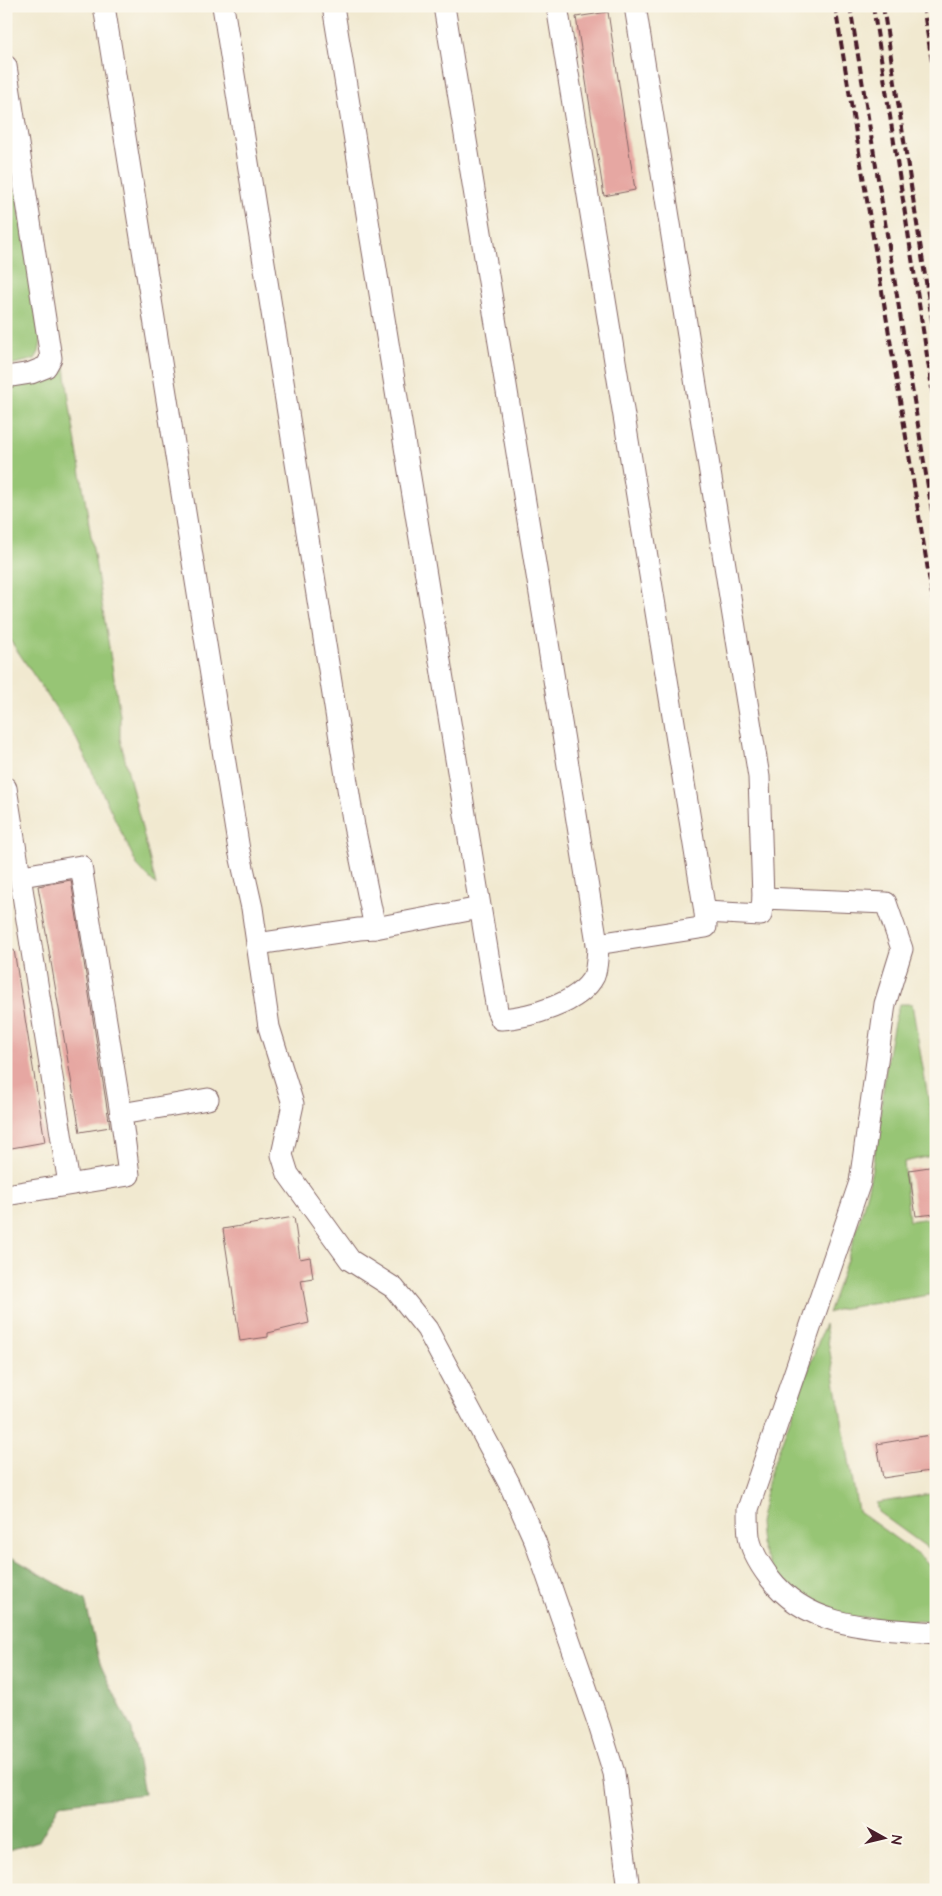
<svg xmlns="http://www.w3.org/2000/svg" width="942" height="1896" viewBox="0 0 942 1896" font-family="'Architects Daughter',sans-serif">
<rect width="100%" height="100%" fill="#fbf7ec"/>
<filter id="ink" filterUnits="userSpaceOnUse"><feTurbulence type="fractalNoise" baseFrequency=".02" numOctaves="2"/><feDisplacementMap in="SourceGraphic" scale="10" xChannelSelector="R" yChannelSelector="G"/><feConvolveMatrix kernelMatrix="1 2 1 2 8 2 1 2 1" color-interpolation-filters="sRGB"/></filter>
<filter id="wash" filterUnits="userSpaceOnUse"><feTurbulence type="fractalNoise" baseFrequency=".0096" numOctaves="4" result="noise"/><feDisplacementMap in="SourceGraphic" scale="20" xChannelSelector="R" yChannelSelector="G"/><feGaussianBlur stdDeviation="1.12" result="paint"/><feColorMatrix in="noise" values="0 0 0 0 0 0 0 0 0 0 0 0 0 0 0 0 0 1.4 0 .05"/><feComposite in="paint" operator="in"/></filter>
<g filter="url(#wash)">
<rect width="100%" height="100%" fill="#f1e9d0"/>
<g fill="#97c574" stroke="#707250">
<polygon points="6,128 41,342 39,352 35,359 6,366"/>
<polygon points="65,366 69,400 120,715 120,739 156,885 137,865 76,738 6,634 6,386 56,379 62,374"/>
<path d="M899,1004H912L936,1144L934,1153L927,1157L904,1162L909,1221L936,1217V1294L839,1309L828,1313C847,1261 867,1206 875,1151C883,1102 885,1051 899,1004Z"/>
<polygon points="825,1324 858,1511 920,1556 936,1570 936,1622 855,1617 827,1610 774,1574 761,1545 759,1523 770,1473"/>
<polygon points="936,1493 936,1554 878,1512 876,1503"/>
</g>
<polygon fill="#79aa66" stroke="#626448" points="6,1554 85,1600 100,1664 132,1730 144,1794 60,1804 39,1841 6,1851"/>
<g id="blocks">
<g fill="#e6a7a2">
<polygon points="608,12 635,190 604,196 576,17"/>
<polygon points="71,880 110,1127 80,1132 38,886"/>
<polygon points="14,950 45,1142 6,1149 6,951"/>
<polygon points="936,1166 936,1214 916,1216 909,1170"/>
<polygon points="294,1217 300,1259 310,1257 313,1278 301,1280 309,1323 268,1333 268,1337 240,1341 223,1229"/>
<polygon points="936,1434 936,1470 883,1478 877,1444"/>
</g>
</g>
</g>
<g filter="url(#ink)">
<use href="#blocks" fill-opacity="0" stroke="#846665" stroke-width="1"/>
<g fill="none" stroke-linecap="round" stroke-linejoin="round">
<defs>
<g id="minor">
<polyline points="104,6 239,850 252,908 269,1027 293,1104 282,1155 288,1174 350,1260 394,1288 427,1329 509,1483 535,1541 599,1725 614,1773 629,1890"/>
<polyline points="223,6 354,826 375,928 480,908"/>
<path d="M333,6L497,1010L501,1019C529,1017 580,1004 594,976C597,969 597,957 598,949L444,6"/>
<polyline points="557,6 705,912 761,915 763,898 759,777 635,6"/>
<polyline points="6,66 51,358 46,367 31,373 6,377"/>
<polyline points="6,788 69,1184"/>
<polyline points="22,876 81,866 121,1114"/>
<path d="M763,898L886,903L902,949L885,1004L860,1182L748,1509C748,1518 748,1527 749,1536C751,1551 760,1565 769,1577C809,1630 875,1628 936,1633"/>
<polyline points="257,944 359,929 375,928"/>
<polyline points="597,944 706,927 705,912"/>
<polyline points="6,1195 129,1175 121,1114 208,1099"/>
</g>
</defs>
<use href="#minor" stroke="#846665" stroke-width="23"/>
<use href="#minor" stroke="#fff" stroke-width="21"/>
<g stroke="#4a1f2b" stroke-width="4" stroke-dasharray="8 4" stroke-linecap="butt">
<polyline points="835,6 936,619"/>
<polyline points="850,6 936,536"/>
<polyline points="873,6 936,414"/>
<polyline points="883,6 936,346"/>
<polyline points="923,6 936,87"/>
</g>
</g>
</g>
<rect width="942" height="1896" fill="none" stroke="#fbf7ec" stroke-width="25"/>
<g transform="translate(884 1838) rotate(98)" stroke="#fbf7ec" stroke-width="4" paint-order="stroke">
<path d="M0-4L9 19L0 12L-9 19Z" fill="#4a1f2b"/>
<text y="-8" font-size="14" font-weight="bold" text-anchor="middle" fill="#4a1f2b">N</text>
</g>
</svg>
